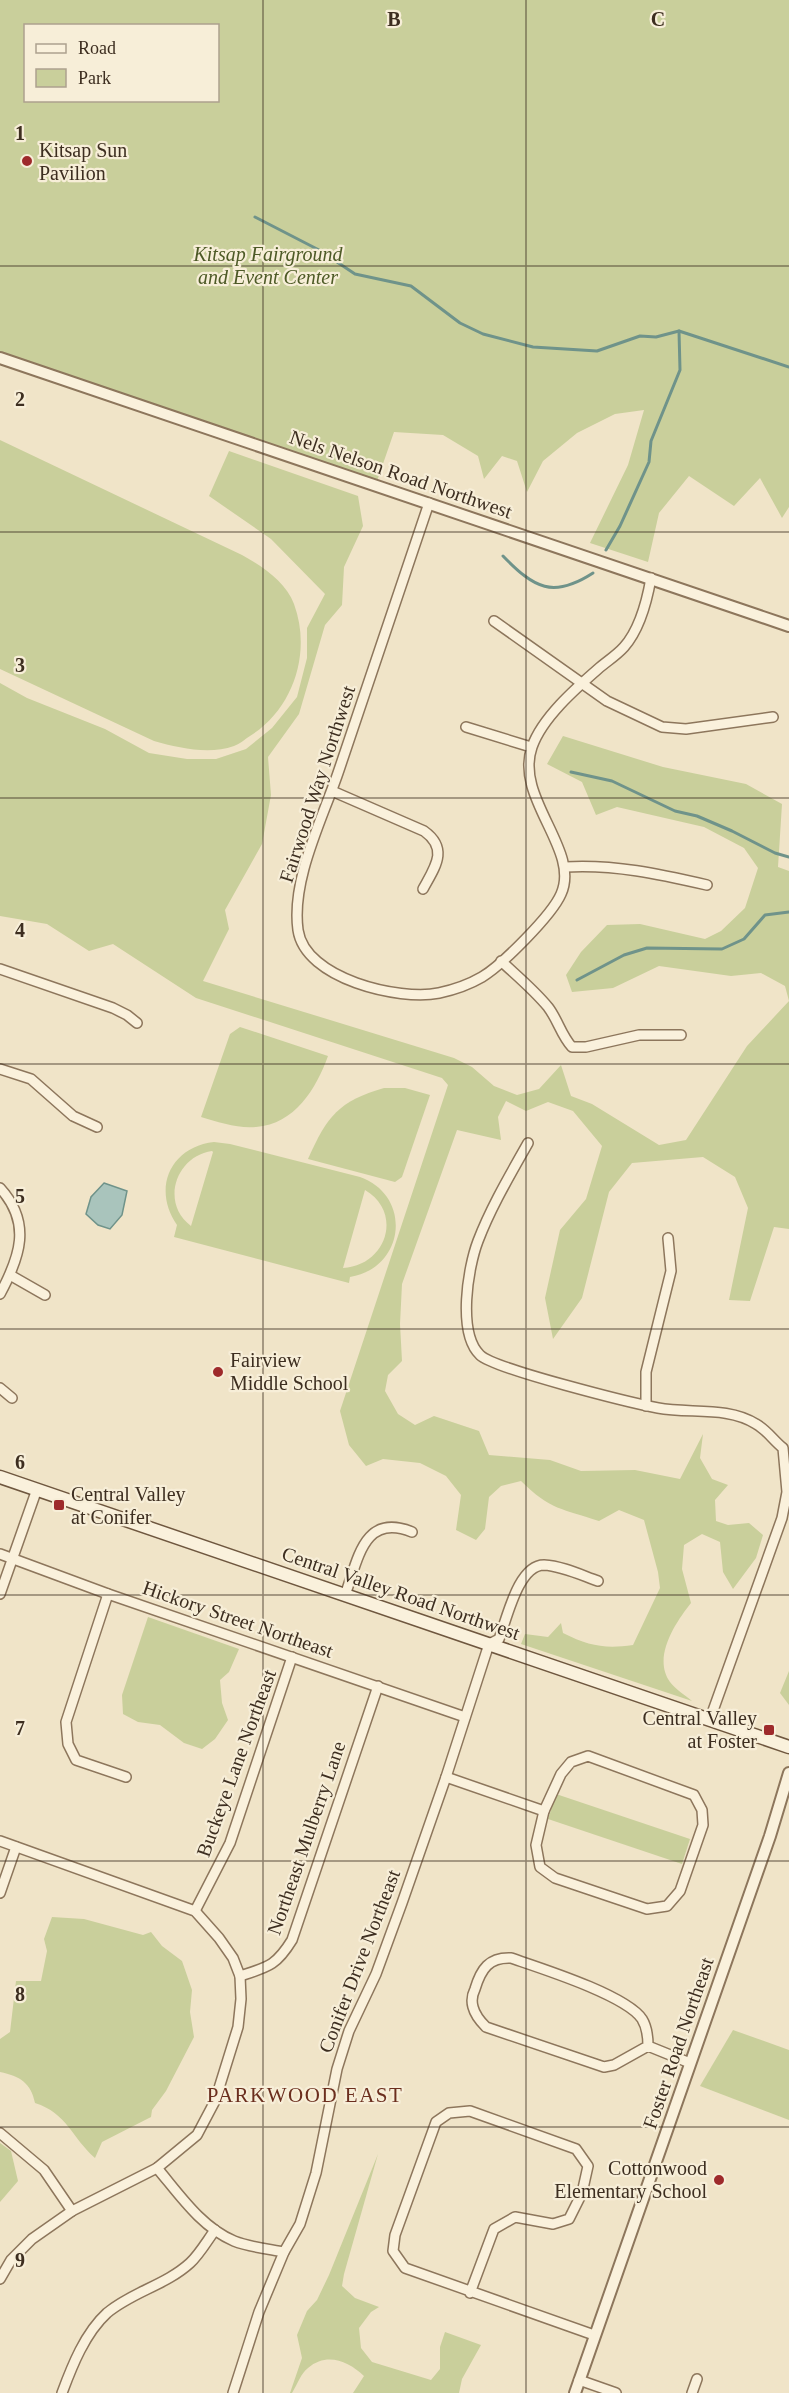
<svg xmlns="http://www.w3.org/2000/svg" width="789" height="2393" viewBox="0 0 789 2393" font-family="'Times New Roman',serif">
<rect width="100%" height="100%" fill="#f0e4c8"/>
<g fill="#c9cf9b" fill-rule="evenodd">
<path d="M0,0H789V507L782,518L760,478L734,506L689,476L659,513L648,562L590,543L628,465L644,410L615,414L577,433L543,461L527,492L517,461L502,456L484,479L478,456L443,435L394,432L376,484L0,358ZM26,26H218V100H26Z"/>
<path d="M0,440L242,555C262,566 286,582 294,604C312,653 293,709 250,736C245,739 240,744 234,746C209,755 179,748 154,741L0,669Z"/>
<path d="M229,451L358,496L363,526L344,567L342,605L325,625L299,714L268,757L271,795L262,844L225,910L229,929L203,981L454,1058L472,1067L494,1086L517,1095L539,1089L561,1065L571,1096L592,1104L659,1145L686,1140L747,1046L789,1001L785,986L761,973L731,976L659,966L613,988L572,992L566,975L581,952L607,925L640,924L705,939L721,931L745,908L758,868L744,848L704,827L617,807L596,815L582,782L547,764L563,736L663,767L746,784L782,804L778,867L789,871V1229L774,1227L750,1301L729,1300L748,1208L735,1177L703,1157L632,1163L609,1192L582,1298L553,1339L545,1298L560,1230L586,1199L602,1146L573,1111L548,1102L526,1111L506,1101L498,1117L501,1140L457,1130L402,1284L400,1324L402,1361L388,1375L385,1391L398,1414L415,1425L434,1416L479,1431L489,1455L550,1460L581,1471L635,1470L680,1479L703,1434L700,1458L712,1479L728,1485L715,1500L716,1521L728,1525L749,1523L763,1535L756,1558L733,1589L723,1572L720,1542L702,1534L684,1545L682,1569L691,1603C676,1622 652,1657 670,1682C675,1689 685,1695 692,1701L521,1644L525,1634L548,1637L561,1623L563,1633C589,1646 605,1649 633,1645L660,1588L658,1572L644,1520L619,1510L599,1521C563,1509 550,1510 521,1481L501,1486L489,1497L485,1529L476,1540L456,1530L461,1495L446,1476L420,1463L383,1459L366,1466L349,1445L340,1411L448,1085L442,1078L196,998L113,944L89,951L47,924L0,916V683L27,698L105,729L149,753L187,759H216L246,749L272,728L297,697L307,658V628L325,594L271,539L209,496Z"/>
<path d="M240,1027L328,1056C316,1089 295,1124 256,1127C239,1129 218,1122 201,1117L230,1034Z"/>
<path d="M384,1088H405L430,1095L402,1177L395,1182L308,1159C327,1116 339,1101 384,1088Z"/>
<path d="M214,1142L230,1144L360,1177C413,1196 405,1268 350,1277L349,1283L174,1237L177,1225C152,1189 170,1147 214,1142ZM212,1151L213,1152L191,1226C160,1203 176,1156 212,1151ZM365,1190C404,1213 386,1266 343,1268Z"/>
<polygon points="148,1617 239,1649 229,1672 220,1680 222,1703 228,1720 215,1739 202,1749 184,1743 160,1725 138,1722 123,1714 122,1695"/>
<polygon points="789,1671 789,1705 780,1693"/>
<polygon points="556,1794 690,1839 682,1864 548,1819"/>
<path d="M52,1917L84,1919L143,1935L151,1932L162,1946L182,1961L192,1990L190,2012L194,2037L166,2091L152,2110L151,2117L102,2142L95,2158C72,2138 67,2113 35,2103C31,2083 20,2076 0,2072V2039L10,2032L16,1981H41L47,1951L44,1939Z"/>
<polygon points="733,2030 789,2050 789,2120 700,2086"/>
<polygon points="0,2143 11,2151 18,2181 0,2202"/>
<path d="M378,2154L344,2274L342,2286L355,2298L379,2307L371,2312L359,2328L361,2348L372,2362L431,2380L440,2369V2347L445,2332L481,2345L462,2379L459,2393H353L364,2376C348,2361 327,2352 308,2368C301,2373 297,2385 292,2393H290L302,2358L297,2335L307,2311L317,2300L329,2275Z"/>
</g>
<polygon fill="#a9c4bc" stroke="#6f938a" stroke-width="1.5" points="104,1183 127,1191 122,1215 110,1229 98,1225 86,1214 91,1197"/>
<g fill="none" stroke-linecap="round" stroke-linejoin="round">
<g stroke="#6f938a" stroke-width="3">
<polyline points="255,217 319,250 355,274 411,286 460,323 483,334 533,347 597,351 640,336 656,337 679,331 789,367"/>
<polyline points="606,550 620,526 649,462 651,441 680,370 679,331"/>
<path d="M503,556C534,588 553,599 593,573"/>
<polyline points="571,772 612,781 675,811 697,816 732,831 775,853 789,857"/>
<polyline points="577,980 624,955 647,948 722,949 744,939 765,915 789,912"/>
</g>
<defs>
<g id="minor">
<path d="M429,503C399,592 369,681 339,770C323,818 291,879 298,930C305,979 399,1001 439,993C453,990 470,984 482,977C502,965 552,915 561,894C581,850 514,798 532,747C542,718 575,689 598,669C606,662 617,655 624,647C640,629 647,601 651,578"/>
<polyline points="494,621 607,701 662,727 686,729 773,717"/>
<polyline points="466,727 531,747"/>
<path d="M332,791L424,831C449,849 435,867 423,889"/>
<path d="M565,867C614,864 659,874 707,885"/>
<path d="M501,961C517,976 534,990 548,1007C558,1020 561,1035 572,1047H586L639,1035H681"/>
<polyline points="0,969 113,1008 127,1015 137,1023"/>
<polyline points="0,1069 31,1079 73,1116 97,1127"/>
<path d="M528,1143C510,1175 491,1207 478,1241C468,1267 457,1333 480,1355C494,1369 632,1403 658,1408C689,1414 728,1406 756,1424C767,1430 773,1440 783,1448L787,1492L782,1518L710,1719"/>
<path d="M0,1188C32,1223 20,1257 0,1294"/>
<polyline points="10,1275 45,1295"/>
<polyline points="0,1388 12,1398"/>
<polyline points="646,1406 646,1372 671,1271 668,1238"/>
<polyline points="0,1554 108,1594 465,1717"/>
<polyline points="0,1594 37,1489"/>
<polyline points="108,1594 66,1722 68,1744 76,1760 126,1777"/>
<path d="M345,1595C358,1561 363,1512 412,1532"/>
<polygon points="588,1756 694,1795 702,1810 703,1825 680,1891 667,1906 647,1909 555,1878 540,1867 536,1845 544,1811 561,1774 571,1762"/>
<polyline points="446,1777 544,1811"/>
<polyline points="0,1841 195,1911 219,1938 233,1958 240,1976 241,1999 238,2027 215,2101 197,2135 157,2168 72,2211 32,2239 11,2260 0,2279"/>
<polyline points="0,1893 16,1847"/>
<polyline points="195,1911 230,1843 292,1657"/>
<path d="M240,1976C268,1967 276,1966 292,1940L378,1686"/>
<path d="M648,2046L614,2065L604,2067L486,2027C480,2021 475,2015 473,2007C471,2000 472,1995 475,1989C481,1969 489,1957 511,1958C540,1968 626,1995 642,2019C647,2027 648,2037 648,2046L690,2063"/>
<polyline points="0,2133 44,2170 72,2211"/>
<path d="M157,2168C179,2194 201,2227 234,2241C249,2247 268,2249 284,2252"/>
<polyline points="470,2293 494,2229 515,2217 553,2224 569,2219 582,2193 588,2166 576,2149 470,2111 449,2113 436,2122 395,2235 393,2251 405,2268 594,2335"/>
<polyline points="579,2380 616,2393"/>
<path d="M62,2393C72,2366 85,2333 107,2313C132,2292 166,2285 190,2263C199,2255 207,2241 215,2230"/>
<path d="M233,2393L259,2312L284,2252L300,2224L316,2173L337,2069L349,2031L376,1974L402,1903L446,1777L489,1644L499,1639C507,1619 518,1565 544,1565C562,1566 581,1575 598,1581"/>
<polyline points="692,2393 697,2379"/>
</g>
<g id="tertiary">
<polyline points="0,358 789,626"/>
<polyline points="575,2393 770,1836 789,1773"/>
</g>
<polyline id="secondary" points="0,1477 789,1747"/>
</defs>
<use href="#minor" stroke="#8d765c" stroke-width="12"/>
<use href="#tertiary" stroke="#8d765c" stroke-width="14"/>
<use href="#secondary" stroke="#6f573f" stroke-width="15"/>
<use href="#minor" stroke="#faf1dc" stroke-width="9"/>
<use href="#tertiary" stroke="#faf1dc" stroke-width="10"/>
<use href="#secondary" stroke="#faf1dc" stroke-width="12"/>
</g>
<path fill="none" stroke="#3d2e20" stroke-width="1.5" stroke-opacity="0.55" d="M263,0V2393M526,0V2393M0,266H789M0,532H789M0,798H789M0,1064H789M0,1329H789M0,1595H789M0,1861H789M0,2127H789"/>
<g fill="#9e2a2b" stroke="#f7eed8" stroke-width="2">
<circle cx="27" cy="161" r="6"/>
<circle cx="218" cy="1372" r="6"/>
<rect x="53" y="1499" width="12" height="12" rx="3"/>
<rect x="763" y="1724" width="12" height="12" rx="3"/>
<circle cx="719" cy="2180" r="6"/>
</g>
<g text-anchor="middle" stroke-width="4.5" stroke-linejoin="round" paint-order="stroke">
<g font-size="20" fill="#3d2e20" stroke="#f7eed8" text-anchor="start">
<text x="39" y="157">Kitsap Sun<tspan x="39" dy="23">Pavilion</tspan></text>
<text x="230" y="1367">Fairview<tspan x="230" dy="23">Middle School</tspan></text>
<text x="71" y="1501">Central Valley<tspan x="71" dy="23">at Conifer</tspan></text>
<text x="757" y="1725" text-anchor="end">Central Valley<tspan x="757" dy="23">at Foster</tspan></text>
<text x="707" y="2175" text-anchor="end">Cottonwood<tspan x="707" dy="23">Elementary School</tspan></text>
</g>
<g font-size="20" font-style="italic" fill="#4d5a26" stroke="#f7eed8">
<text x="268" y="261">Kitsap Fairground<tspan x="268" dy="23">and Event Center</tspan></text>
</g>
<g font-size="20" fill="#3d2e20" stroke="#f7eed8">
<text transform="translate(401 474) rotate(19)" y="7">Nels Nelson Road Northwest</text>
<text transform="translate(317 784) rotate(-72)" y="7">Fairwood Way Northwest</text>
<text transform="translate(401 1593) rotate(19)" y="7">Central Valley Road Northwest</text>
<text transform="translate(238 1619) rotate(19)" y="7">Hickory Street Northeast</text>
<text transform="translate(236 1763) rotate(-70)" y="7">Buckeye Lane Northeast</text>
<text transform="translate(306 1838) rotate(-71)" y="7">Northeast Mulberry Lane</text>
<text transform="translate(359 1961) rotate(-69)" y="7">Conifer Drive Northeast</text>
<text transform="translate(678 2043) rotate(-71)" y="7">Foster Road Northeast</text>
</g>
<g font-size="21" letter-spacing="1.5" fill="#6b2e1e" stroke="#f7eed8">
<text x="305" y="2102">PARKWOOD EAST</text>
</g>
</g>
<g font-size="20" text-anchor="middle" font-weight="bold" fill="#3d2e20" stroke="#f7eed8" stroke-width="4.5" stroke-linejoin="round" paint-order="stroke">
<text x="394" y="26">B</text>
<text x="658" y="26">C</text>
<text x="20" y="140">1</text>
<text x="20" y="406">2</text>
<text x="20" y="672">3</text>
<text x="20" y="937">4</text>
<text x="20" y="1203">5</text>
<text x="20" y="1469">6</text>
<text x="20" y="1735">7</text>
<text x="20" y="2001">8</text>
<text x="20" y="2267">9</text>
</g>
<rect x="24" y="24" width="195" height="78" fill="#f7eed8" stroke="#ada18e" stroke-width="1.5"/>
<rect x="36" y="44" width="30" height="9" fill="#faf1dc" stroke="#ada18e" stroke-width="1.5"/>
<text x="78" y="54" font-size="18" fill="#3d2e20">Road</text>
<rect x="36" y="69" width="30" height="18" fill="#c9cf9b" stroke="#ada18e" stroke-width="1.5"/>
<text x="78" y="84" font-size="18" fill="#3d2e20">Park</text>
</svg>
